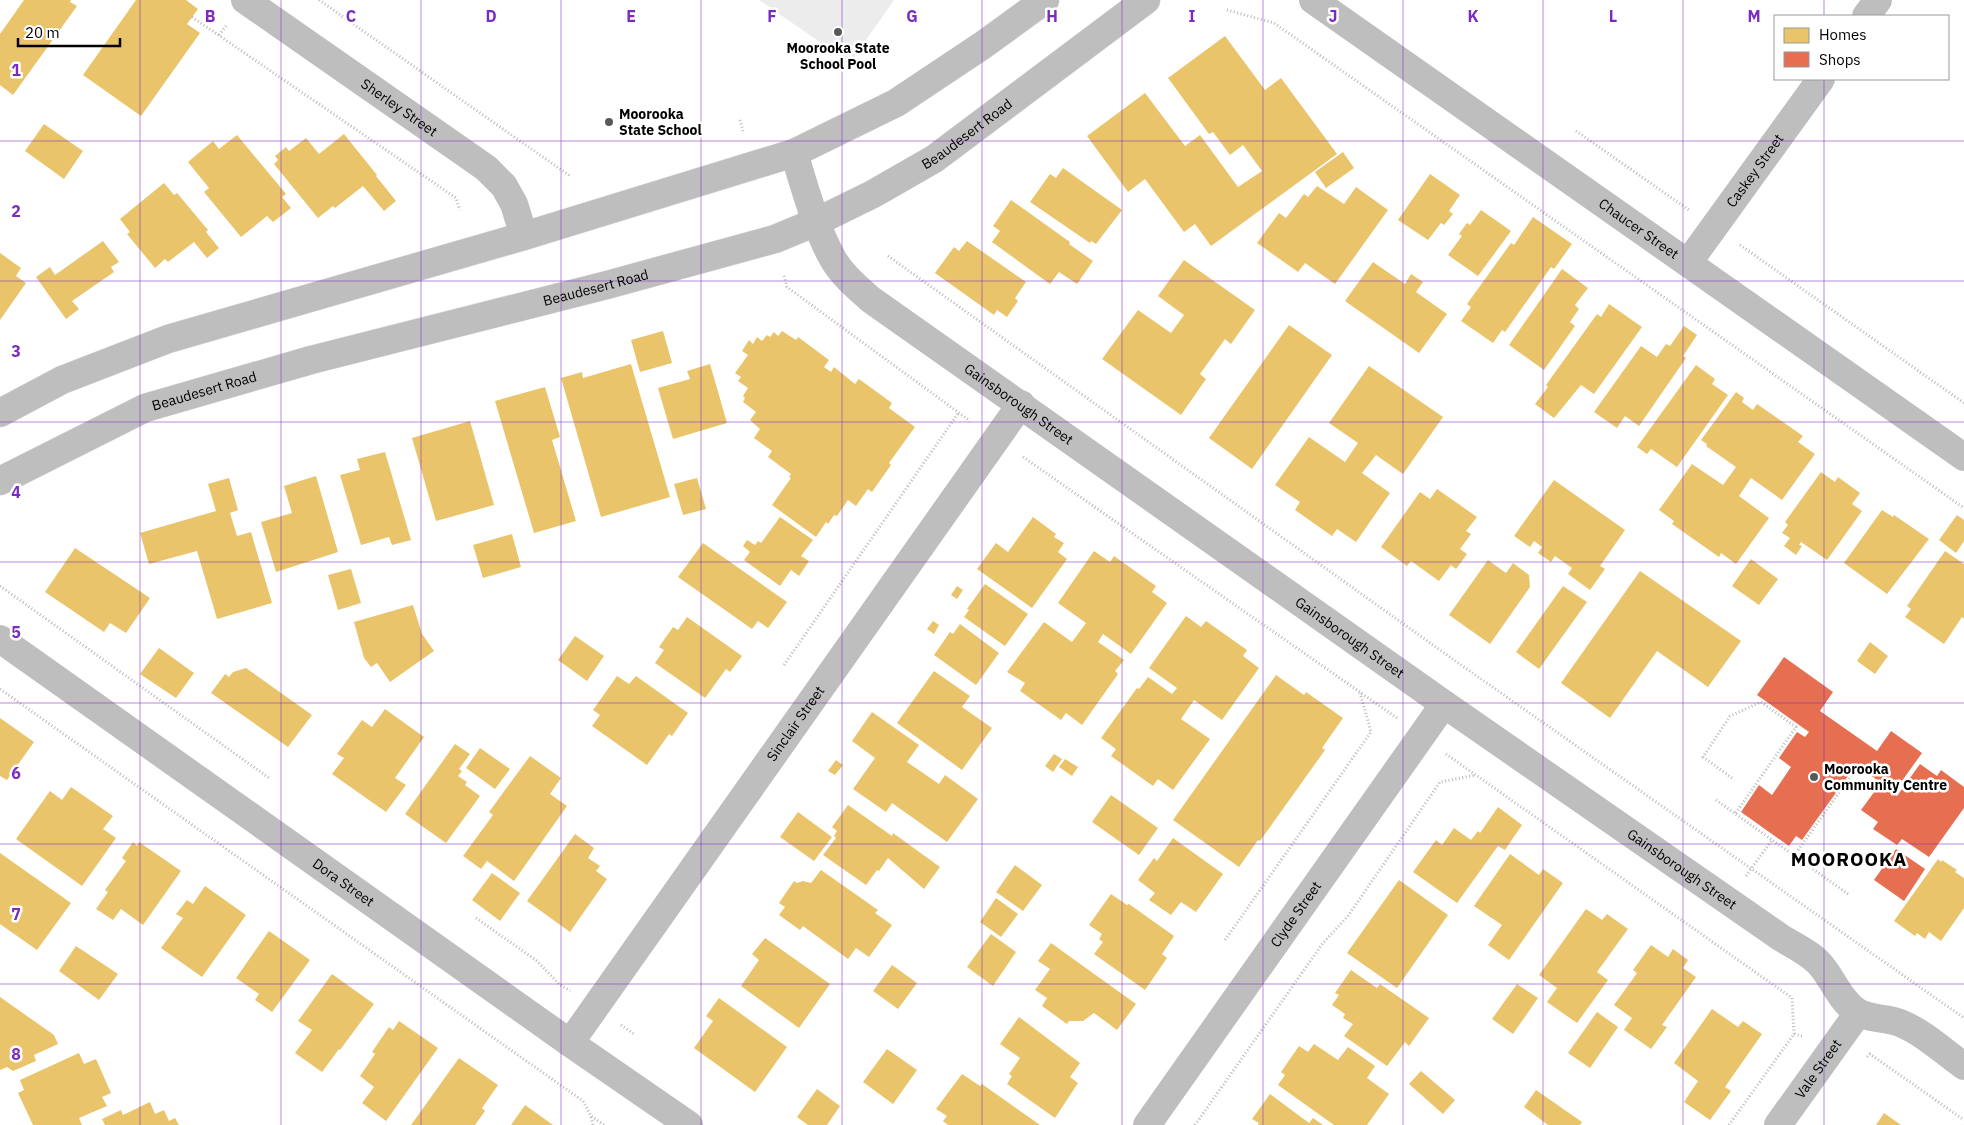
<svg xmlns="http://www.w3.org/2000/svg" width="1964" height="1125" viewBox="0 0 1964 1125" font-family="'IBM Plex Sans',sans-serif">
<rect width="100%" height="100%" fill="#fff"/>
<polygon fill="#ececec" points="759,0 894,0 850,63"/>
<g fill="#e9c46a">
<polygon points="24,0 71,0 70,2 77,6 13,95 0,85 0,34"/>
<polygon points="136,0 186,0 198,9 187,24 200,33 141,116 83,75"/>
<polygon points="1225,36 1265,90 1281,78 1337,154 1211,246 1195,224 1184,232 1145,179 1128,192 1087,136 1145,93 1185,146 1200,135 1238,187 1262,171 1243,145 1230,155 1213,132 1209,134 1168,78"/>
<polygon points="44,124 83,151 64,179 25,151"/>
<polygon points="344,134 377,175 376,176 396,201 384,211 363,186 335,208 333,206 318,218 274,164 278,160 275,156 286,147 289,151 306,138 319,154"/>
<polygon points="237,135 286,194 282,197 291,208 273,222 267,216 241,237 204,192 209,188 188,162 213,141 219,149"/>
<polygon points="1343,152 1354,168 1326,188 1315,172"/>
<polygon points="1063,168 1122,210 1096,244 1091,241 1090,243 1030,202 1050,174 1056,178"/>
<polygon points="1430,174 1460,195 1449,211 1453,214 1444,225 1441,223 1428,240 1398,220"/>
<polygon points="164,183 174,195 177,193 208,230 206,232 219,248 207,258 194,242 168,262 165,259 155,268 127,234 130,232 120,219"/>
<polygon points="1317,186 1344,204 1356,187 1388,210 1335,284 1305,263 1298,272 1257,243 1279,213 1286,218 1304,194 1308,197"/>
<polygon points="1011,200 1070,242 1069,244 1093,261 1077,284 1059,272 1050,284 992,242 1000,231 993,226"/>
<polygon points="1481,210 1511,231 1478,276 1448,255 1462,236 1459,234 1467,223 1470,225"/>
<polygon points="1533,217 1572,244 1554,269 1551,267 1505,332 1502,330 1493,343 1461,321 1471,307 1467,304 1511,243 1514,245"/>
<polygon points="103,241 119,262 111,267 114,272 72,301 79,309 66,319 36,277 50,267 55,275"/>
<polygon points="967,241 1026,282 1015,298 1018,301 1007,317 997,310 994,315 935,273 954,247 959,251"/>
<polygon points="0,253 21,268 16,276 26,283 0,320"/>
<polygon points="1184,260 1255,310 1231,344 1225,339 1200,374 1206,379 1181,415 1102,359 1138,310 1171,333 1184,315 1158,296"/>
<polygon points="1373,262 1405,284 1411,274 1423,282 1416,292 1447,314 1419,353 1345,301"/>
<polygon points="1562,269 1588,288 1575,305 1579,309 1570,322 1575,326 1544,370 1509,345"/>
<polygon points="1609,304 1642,327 1594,394 1581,385 1554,418 1535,404 1548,387 1546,385 1597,314 1601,317"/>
<polygon points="1289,325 1332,355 1252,469 1209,438"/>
<polygon points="1684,326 1697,335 1683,356 1686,358 1639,426 1625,416 1617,428 1594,412 1641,346 1657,357 1666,344 1670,346"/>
<polygon points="663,331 672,363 640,372 631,340"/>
<polygon points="782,331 796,340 798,337 829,360 824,367 831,372 834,367 855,384 859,379 892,403 889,408 915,427 889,463 891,465 872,492 868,489 856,506 848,500 837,516 834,515 828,524 826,522 816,537 772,505 791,478 789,477 791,474 768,457 772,451 754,438 760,429 750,420 756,412 743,402 745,398 743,396 748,388 738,381 741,377 735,373 748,355 742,351 749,340 753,344 757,337 762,341 767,335 770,337 774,332 778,336"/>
<polygon points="631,364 670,497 601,517 561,378 582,372 583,378"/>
<polygon points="710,364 727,423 673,439 658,388 690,379 687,371"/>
<polygon points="1696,365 1715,379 1712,384 1728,395 1677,467 1651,449 1647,454 1637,447"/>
<polygon points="1369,366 1443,417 1403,474 1376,455 1362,473 1390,493 1356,542 1337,529 1332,536 1295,510 1300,502 1275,485 1309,437 1345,462 1358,443 1329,423"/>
<polygon points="545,387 560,437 552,440 576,521 534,533 495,401"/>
<polygon points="1736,392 1744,398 1742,402 1753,410 1757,404 1803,436 1798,442 1815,454 1782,500 1751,478 1739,496 1769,518 1736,564 1721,553 1719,557 1672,524 1674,521 1659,510 1692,464 1723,485 1736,467 1706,446 1707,444 1701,440"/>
<polygon points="470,421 494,505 436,521 412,438"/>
<polygon points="385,452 411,540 392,545 389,537 361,545 340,475 360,470 357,459"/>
<polygon points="1821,472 1835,482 1838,477 1860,493 1852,504 1862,511 1827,560 1801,542 1799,545 1802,546 1796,555 1784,546 1790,538 1782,533 1788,525 1785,522"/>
<polygon points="316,476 338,552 276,572 261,522 292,513 284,486"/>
<polygon points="229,478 238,510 230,513 237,536 251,532 272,603 217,619 197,551 149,564 140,533 216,511 208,484"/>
<polygon points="697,478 706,509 683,515 674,484"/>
<polygon points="1554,480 1625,530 1600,566 1605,569 1590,590 1568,574 1572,568 1555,556 1551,562 1538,553 1542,547 1534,541 1530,547 1514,536"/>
<polygon points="1437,489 1477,517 1466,531 1471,534 1460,549 1467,554 1456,569 1451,565 1439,581 1411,561 1407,566 1381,547 1420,492 1430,499"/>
<polygon points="1882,510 1893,517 1894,515 1929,539 1887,594 1844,563"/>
<polygon points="1957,515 1964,520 1964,541 1956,553 1939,540"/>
<polygon points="780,517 813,540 801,556 809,561 799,576 791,570 780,586 744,560 750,552 743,546 747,540 755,545 758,541 761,543"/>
<polygon points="1033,517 1056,534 1054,537 1064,543 1058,552 1067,559 1032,608 977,569 996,543 1008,552"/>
<polygon points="512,534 521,567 483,578 473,545"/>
<polygon points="703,543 787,602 768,628 758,621 752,629 678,577"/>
<polygon points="75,548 150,598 126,633 110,623 104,632 45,592"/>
<polygon points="1094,551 1110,562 1114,556 1156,586 1152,592 1167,603 1131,654 1103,634 1098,642 1124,660 1115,671 1118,674 1082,725 1066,713 1061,720 1020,691 1025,683 1007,672 1044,622 1072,642 1086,623 1058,603"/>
<polygon points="1945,551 1964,564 1964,619 1962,617 1944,644 1905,617 1911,609 1907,606"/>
<polygon points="1751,559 1778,579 1759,605 1732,586"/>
<polygon points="1488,560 1506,573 1513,563 1529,575 1530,587 1490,644 1449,615"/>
<polygon points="351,569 361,603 338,610 328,575"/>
<polygon points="1640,571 1741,641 1708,687 1657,651 1610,718 1561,683"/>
<polygon points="985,584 1028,614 1005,646 964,617 969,610 967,609"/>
<polygon points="957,586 963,590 957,599 951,595"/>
<polygon points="1563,586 1587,602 1539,669 1516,652"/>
<polygon points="413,605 422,634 434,651 390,682 377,663 371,667 364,658 354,622"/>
<polygon points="1186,616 1201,627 1206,621 1247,650 1243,656 1259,668 1222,720 1194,700 1181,719 1210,739 1173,790 1158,779 1153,786 1111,756 1116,749 1101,738 1137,688 1139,689 1148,677 1172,694 1177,688 1149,668"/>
<polygon points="687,617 742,656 730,672 726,669 705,698 655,663 664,650 659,647 673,627 678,630"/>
<polygon points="933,621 939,625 934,634 927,629"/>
<polygon points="960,624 999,653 976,685 934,655 950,632 953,634"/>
<polygon points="575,636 604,656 587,681 558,660"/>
<polygon points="1870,642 1888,656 1875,674 1857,661"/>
<polygon points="159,648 194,673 176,698 140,674"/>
<polygon points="246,668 312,715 288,747 211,693 225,674 229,677 233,672"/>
<polygon points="934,671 970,696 962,707 992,728 962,770 897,723"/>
<polygon points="1276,675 1304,695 1306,692 1343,718 1322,748 1325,750 1260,841 1258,840 1239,867 1173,820"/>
<polygon points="617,676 629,684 636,676 688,713 672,736 669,734 647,765 592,726 600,715 593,710"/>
<polygon points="385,709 424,737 395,778 406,785 386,812 332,774 344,758 337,754 362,720 372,727"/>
<polygon points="872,712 919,745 907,762 939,784 945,775 978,799 947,842 892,803 886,812 853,789 875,758 852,741"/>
<polygon points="0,718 34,742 7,780 0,776"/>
<polygon points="455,744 470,754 459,769 462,771 458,776 467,782 465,785 480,796 446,843 405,814"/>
<polygon points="480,748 510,769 495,789 466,768"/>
<polygon points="1054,754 1062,759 1053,772 1045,766"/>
<polygon points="530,756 561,778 550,794 567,806 514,881 487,861 481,869 463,856 493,815 489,812"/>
<polygon points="1065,759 1078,767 1072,776 1059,767"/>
<polygon points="836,760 843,765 835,775 828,771"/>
<polygon points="71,787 113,816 103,829 116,838 82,886 16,839 50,791 62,800"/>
<polygon points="1111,795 1158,828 1139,855 1092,822"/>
<polygon points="848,805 892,836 893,833 940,867 924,889 888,858 879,871 877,870 866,885 823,855 836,838 834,836 837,831 832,827"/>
<polygon points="1498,807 1522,825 1505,850 1498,846 1457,903 1413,872 1436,840 1442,845 1454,828 1471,840 1478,831 1480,833"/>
<polygon points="798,812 832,837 814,861 780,837"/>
<polygon points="575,834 594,848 588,858 600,866 596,871 607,879 570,932 527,901"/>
<polygon points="1173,838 1223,874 1196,912 1181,902 1171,915 1149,900 1155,893 1138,880 1154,858 1157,861"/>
<polygon points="133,842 137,846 139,842 181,871 143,925 121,909 113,920 96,909 108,892 105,890 126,861 122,858"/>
<polygon points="0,853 71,903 37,950 0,924"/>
<polygon points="1510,854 1539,875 1543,869 1563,883 1509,960 1488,945 1502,925 1474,906"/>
<polygon points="1938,859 1941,862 1942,860 1957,870 1955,872 1964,878 1964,908 1941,941 1929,932 1925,939 1917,933 1915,936 1894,921"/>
<polygon points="1015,865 1042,885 1023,911 996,892"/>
<polygon points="821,870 878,910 875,913 892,925 869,957 856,948 848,959 803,926 800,930 779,915 785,907 779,903 794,881 797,883 803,881 811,883"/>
<polygon points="492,873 520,893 500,921 472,900"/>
<polygon points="1399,880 1448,915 1397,988 1347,953"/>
<polygon points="205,886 246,915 202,977 161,948 183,918 176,914 187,900 193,904"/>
<polygon points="1111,894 1127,905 1129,904 1174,936 1162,954 1167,958 1145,990 1094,954 1103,942 1099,939 1102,934 1089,925"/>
<polygon points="996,898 1018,914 1001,937 980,922"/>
<polygon points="1586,909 1602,920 1607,914 1628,929 1597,972 1608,980 1577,1023 1547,1002 1557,988 1539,975"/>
<polygon points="269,931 310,960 272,1012 255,1000 259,994 236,978"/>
<polygon points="991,934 1016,952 993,986 967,967"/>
<polygon points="765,938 830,984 799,1028 741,986 759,960 752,954"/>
<polygon points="1051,943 1136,1004 1117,1030 1094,1013 1083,1021 1069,1021 1067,1024 1042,1006 1047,998 1035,990 1050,969 1038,961"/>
<polygon points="1651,945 1668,957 1673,949 1688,960 1683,968 1696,977 1662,1025 1667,1027 1651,1049 1624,1030 1632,1018 1614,1005 1637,973 1633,970"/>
<polygon points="76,946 118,974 99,1000 59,971"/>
<polygon points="892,965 917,983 898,1009 873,991"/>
<polygon points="1351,970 1377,988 1380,984 1429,1018 1409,1046 1405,1042 1387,1066 1344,1036 1353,1024 1343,1018 1345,1014 1332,1005 1339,995 1335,993"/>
<polygon points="332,974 374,1004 340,1050 339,1049 322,1072 295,1053 312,1030 298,1021"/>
<polygon points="1517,984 1538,998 1513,1034 1492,1019"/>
<polygon points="0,997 54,1035 58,1044 34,1055 36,1061 13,1071 7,1067 0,1070"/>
<polygon points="719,998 787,1047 755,1092 694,1048 713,1021 706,1016"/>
<polygon points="1712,1009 1738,1027 1743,1021 1762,1034 1725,1087 1731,1091 1710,1120 1684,1102 1698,1081 1674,1063"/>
<polygon points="1597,1012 1618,1027 1590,1068 1568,1053"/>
<polygon points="1019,1017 1080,1063 1070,1077 1078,1083 1055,1118 1007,1084 1012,1076 1009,1074 1020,1058 1000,1044"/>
<polygon points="399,1021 438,1048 386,1121 362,1103 374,1087 360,1076 375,1054 372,1052 389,1027 393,1030"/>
<polygon points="1314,1044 1338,1060 1348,1047 1375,1066 1367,1078 1389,1094 1367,1125 1334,1125 1278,1085 1285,1075 1281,1072 1299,1046 1308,1052"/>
<polygon points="887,1049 917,1070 893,1104 863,1082"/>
<polygon points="79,1053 84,1064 96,1059 111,1093 102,1097 107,1106 79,1118 82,1125 33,1125 18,1093 24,1090 20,1080"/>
<polygon points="459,1058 498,1085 482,1108 485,1111 475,1125 411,1125"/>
<polygon points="1421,1071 1455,1100 1443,1114 1409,1084"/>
<polygon points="962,1074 980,1086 982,1084 1040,1125 948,1125 943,1121 947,1116 936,1109"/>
<polygon points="817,1089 840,1106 827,1125 808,1125 797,1117"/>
<polygon points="1536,1090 1582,1122 1580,1125 1548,1125 1524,1107"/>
<polygon points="1270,1094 1309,1123 1313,1118 1323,1125 1258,1125 1259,1123 1252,1119"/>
<polygon points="150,1102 155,1114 164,1110 169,1121 175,1118 179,1125 105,1125 102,1119 121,1110 123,1115"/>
<polygon points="525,1105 553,1125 511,1125"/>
<polygon points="1884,1113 1901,1125 1876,1125"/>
</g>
<g fill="#e76f51">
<polygon points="1784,657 1833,692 1820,711 1877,751 1891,731 1922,753 1894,792 1856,765 1802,840 1796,836 1789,846 1741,812 1759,785 1772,795 1791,767 1779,758 1797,732 1805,737 1809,732 1757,695"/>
<polygon points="1920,764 1937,776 1941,770 1964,787 1964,808 1929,857 1902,839 1897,845 1873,829 1878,822 1861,810 1880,784 1897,796"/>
<polygon points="1896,849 1925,869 1904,901 1874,880"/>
</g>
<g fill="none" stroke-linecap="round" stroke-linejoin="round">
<defs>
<g id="trunk">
<polyline points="0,413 62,380 168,339 524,236 794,153 896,103 983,45 1045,0"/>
<path id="s9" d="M0,481L145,408L311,360L607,285L775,239L816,222L873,194L934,159L1146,0"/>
</g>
</defs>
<use href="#trunk" stroke="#dbdbdb" stroke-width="29"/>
<g stroke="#b9b9b9" stroke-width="3" stroke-dasharray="1 2.5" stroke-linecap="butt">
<polyline points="319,0 570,176"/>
<polyline points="1227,10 1274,23 1964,508"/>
<polyline points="192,17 456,198 460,210"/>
<polyline points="219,35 226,26"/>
<polyline points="740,120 743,131"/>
<polyline points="1576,131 1689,210"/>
<polyline points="1740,245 1964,403"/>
<polyline points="888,256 1454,660 1964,1018"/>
<polyline points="784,276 787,287 970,421"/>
<polyline points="1023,457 1397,718"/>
<polyline points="0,586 269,778"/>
<polyline points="784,665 959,412"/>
<polyline points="0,689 583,1101 591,1116 604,1125"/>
<polyline points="1446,754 1792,998 1794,1034"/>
<polyline points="1732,778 1703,757 1730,716 1761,702 1796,727 1735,814"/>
<polyline points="1716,800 1848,894"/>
<polyline points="1794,856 1855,770"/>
<polyline points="1746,876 1772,840"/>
<polyline points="476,918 537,961 559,984 570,991"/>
<polyline points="1225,940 1371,732 1360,693"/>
<polyline points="621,1025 634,1034"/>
<polyline points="1867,1057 1870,1054 1964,1120"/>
<polyline points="591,1117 593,1125"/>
<polyline points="1195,1125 1323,943 1348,916 1440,782 1476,775"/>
<polyline points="1729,1125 1794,1034 1802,1036"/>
</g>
<g stroke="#bebebe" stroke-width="28">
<path id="s1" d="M245,0L486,168L504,186L514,204L524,236"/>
<path id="s2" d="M1313,0L1964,457"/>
<polyline points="1866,16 1878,0"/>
<path id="s3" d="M794,153C805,188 815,227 833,259C842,275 857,287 870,299L1444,704L1780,937C1794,946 1813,954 1823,968C1834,982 1841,1001 1856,1011C1869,1020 1885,1017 1900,1023C1923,1032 1944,1052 1964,1066"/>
<path id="s4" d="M1688,263L1821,79"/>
<path id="s5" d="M0,639L570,1043L689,1125"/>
<path id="s6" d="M570,1043L1021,404"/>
<path id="s7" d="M1147,1125L1444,704"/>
<path id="s8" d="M1778,1125L1858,1013"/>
</g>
<use href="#trunk" stroke="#bebebe" stroke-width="28"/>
</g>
<path fill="none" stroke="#7b2cbf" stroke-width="1" stroke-opacity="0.55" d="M140,0V1125M281,0V1125M421,0V1125M561,0V1125M701,0V1125M842,0V1125M982,0V1125M1122,0V1125M1263,0V1125M1403,0V1125M1543,0V1125M1683,0V1125M1824,0V16M1824,79V1125M0,141H1964M0,281H1964M0,422H1964M0,562H1964M0,703H1964M0,844H1964M0,984H1964"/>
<g fill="#595959" stroke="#fff" stroke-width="2">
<circle cx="838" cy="32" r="5"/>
<circle cx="609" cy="122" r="5"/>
<circle cx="1814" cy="777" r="5"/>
</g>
<g text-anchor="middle" stroke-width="5" stroke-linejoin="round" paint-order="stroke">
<g font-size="14" font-weight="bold" fill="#000" stroke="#fff" text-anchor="start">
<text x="838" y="53" text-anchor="middle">Moorooka State<tspan x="838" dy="16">School Pool</tspan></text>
<text x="619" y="119">Moorooka<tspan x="619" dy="16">State School</tspan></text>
<text x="1824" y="774">Moorooka<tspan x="1824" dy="16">Community Centre</tspan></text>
</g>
<g font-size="14" fill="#000" stroke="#fff">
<text dy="5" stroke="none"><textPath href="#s1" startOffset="188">Sherley Street</textPath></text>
<text dy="5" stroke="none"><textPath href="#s9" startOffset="1034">Beaudesert Road</textPath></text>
<text dy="5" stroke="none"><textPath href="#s4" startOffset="114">Caskey Street</textPath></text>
<text dy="5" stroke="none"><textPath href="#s2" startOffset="398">Chaucer Street</textPath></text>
<text dy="5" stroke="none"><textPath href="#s9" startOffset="629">Beaudesert Road</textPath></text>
<text dy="5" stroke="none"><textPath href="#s9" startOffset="224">Beaudesert Road</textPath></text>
<text dy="5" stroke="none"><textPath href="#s3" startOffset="350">Gainsborough Street</textPath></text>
<text dy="5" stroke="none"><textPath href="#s3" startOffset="755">Gainsborough Street</textPath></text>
<text dy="5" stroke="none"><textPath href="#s6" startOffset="391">Sinclair Street</textPath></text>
<text dy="5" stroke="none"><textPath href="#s3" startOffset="1160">Gainsborough Street</textPath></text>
<text dy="5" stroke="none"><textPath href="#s5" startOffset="421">Dora Street</textPath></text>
<text dy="5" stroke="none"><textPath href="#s7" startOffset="258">Clyde Street</textPath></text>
<text dy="5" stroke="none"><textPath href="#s8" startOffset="69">Vale Street</textPath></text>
</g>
<g font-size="19" font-weight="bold" letter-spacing="1" fill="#000" stroke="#fff">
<text x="1849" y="866">MOOROOKA</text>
</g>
</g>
<g font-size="16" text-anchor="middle" font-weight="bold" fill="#7b2cbf" stroke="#fff" stroke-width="5" stroke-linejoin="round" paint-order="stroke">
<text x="210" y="22">B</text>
<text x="351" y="22">C</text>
<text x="491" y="22">D</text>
<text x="631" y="22">E</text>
<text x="772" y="22">F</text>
<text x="912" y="22">G</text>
<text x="1052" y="22">H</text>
<text x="1192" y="22">I</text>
<text x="1333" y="22">J</text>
<text x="1473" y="22">K</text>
<text x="1613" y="22">L</text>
<text x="1754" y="22">M</text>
<text x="16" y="76">1</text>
<text x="16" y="217">2</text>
<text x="16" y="357">3</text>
<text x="16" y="498">4</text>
<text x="16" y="638">5</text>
<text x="16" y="779">6</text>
<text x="16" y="920">7</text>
<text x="16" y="1060">8</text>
</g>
<rect x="1774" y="15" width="175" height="65" fill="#ffffff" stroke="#999999"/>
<rect x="1784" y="28" width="25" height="15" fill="#e9c46a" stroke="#999999"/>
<text x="1819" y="40" font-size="15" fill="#000000">Homes</text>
<rect x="1784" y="52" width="25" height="15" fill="#e76f51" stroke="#999999"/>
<text x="1819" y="65" font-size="15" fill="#000000">Shops</text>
<path d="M18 38v8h102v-8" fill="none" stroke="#000000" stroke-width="2.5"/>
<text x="25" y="38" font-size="15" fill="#000000" stroke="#ffffff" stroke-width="4" paint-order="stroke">20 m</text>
</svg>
